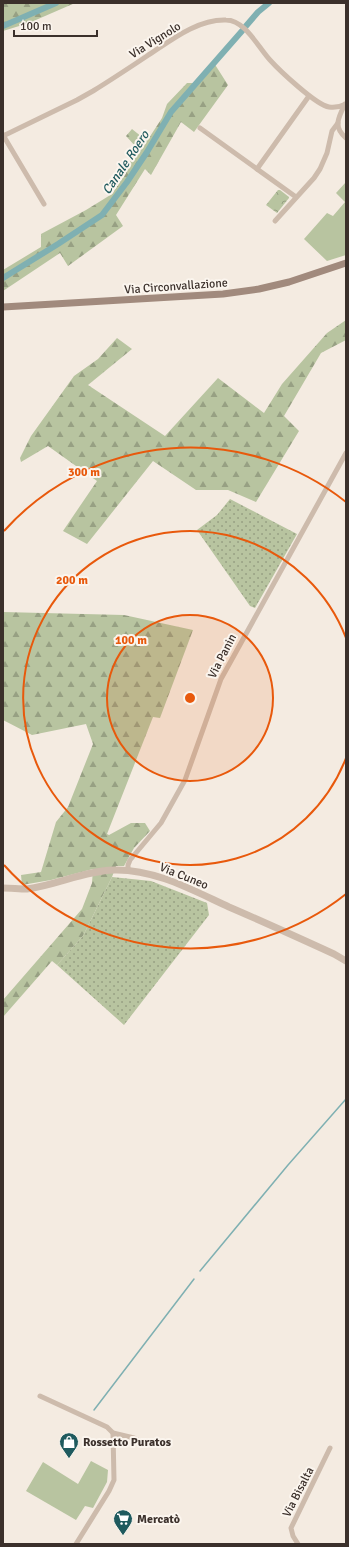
<svg xmlns="http://www.w3.org/2000/svg" width="349" height="1547" viewBox="0 0 349 1547" font-family="Signika,sans-serif">
<defs>
<pattern id="forest-firs" width="22" height="20" patternUnits="userSpaceOnUse"><rect width="22" height="20" fill="#b8c4a0"/><path d="M5 1l3.5 6h-7zM16 11l3.5 6h-7z" fill="#97a083"/></pattern>
<pattern id="park-crowns" width="20" height="18" patternUnits="userSpaceOnUse"><rect width="20" height="18" fill="#b8c4a0"/><path d="M2 6a3 3 0 1 1 6 0M12 15a3 3 0 1 1 6 0" fill="none" stroke="#97a083"/></pattern>
<pattern id="garden-dots" width="8" height="8" patternUnits="userSpaceOnUse"><rect width="8" height="8" fill="#b8c4a0"/><path d="M2 2h.1M6 6h.1" fill="none" stroke="#97a083" stroke-width="1.8" stroke-linecap="round"/></pattern>
</defs>
<rect width="100%" height="100%" fill="#f4ebe1"/>
<g fill="#b8c4a0">
<polygon points="346,182 346,255 327,261 304,239 327,213 333,216 345,202 336,193"/>
<polygon points="91,1461 108,1470 107,1482 93,1508 85,1506 76,1520 26,1491 43,1462 78,1484"/>
</g>
<g fill="url(#forest-firs)">
<polygon points="3,3 75,3 29,23 3,31"/>
<polygon points="214,63 228,85 194,132 181,122 151,175 145,169 116,215 123,226 68,266 60,253 3,291 3,270 41,247 41,234 86,210 112,194 126,173 136,147 126,136 132,129 147,141 162,118 167,104 187,83 198,83"/>
<polygon points="346,320 346,340 321,353 284,416 299,431 256,502 228,490 196,490 153,461 87,544 63,531 97,481 48,446 21,462 20,458 31,436 74,376 98,359 117,338 132,349 88,385 165,436 218,378 264,413 282,384 327,333"/>
<polygon points="3,612 124,615 193,630 160,718 153,717 107,834 109,835 131,823 145,823 150,831 134,848 124,866 116,866 112,877 83,936 57,965 52,961 3,1017 3,1000 82,909 92,883 93,869 51,880 22,885 21,875 41,872 56,822 68,807 93,744 86,724 32,735 3,720"/>
</g>
<polygon fill="url(#park-crowns)" points="278,190 280,190 289,197 289,198 277,213 266,205"/>
<g fill="url(#garden-dots)">
<polygon points="230,499 297,534 255,608 250,606 197,530 217,515"/>
<polygon points="112,877 151,881 207,903 209,915 124,1025 57,965 83,936"/>
</g>
<g fill="none" stroke-linecap="round" stroke-linejoin="round">
<g stroke="#7fb0b2" stroke-width="1.5">
<polyline points="200,1271 288,1165 346,1099"/>
<polyline points="94,1410 194,1279"/>
</g>
<g stroke="#7fb0b2" stroke-width="6">
<polyline points="3,26 56,3"/>
<polyline points="246,26 258,12 269,3"/>
<polyline points="3,278 58,244 102,215 127,182 147,152 171,112 242,31"/>
</g>
<g stroke="#cdbbac" stroke-width="5">
<path d="M345,104C338,118 333,127 346,138"/>
<polyline points="200,128 296,197"/>
<polyline points="3,135 44,204"/>
<path d="M3,136L77,100L93,91C111,80 129,68 147,56C170,41 197,19 226,20C245,20 258,47 270,60C279,70 316,105 329,107C335,108 340,107 346,104"/>
<polyline points="257,169 309,96"/>
<polyline points="275,221 314,178 320,169 327,153 332,131 338,123"/>
<polyline points="128,871 128,865 130,860 161,823 185,780 221,679 346,453"/>
<polyline points="40,1396 107,1427 113,1433 134,1438 146,1445"/>
<polyline points="76,1544 109,1491 114,1480 113,1433"/>
<polyline points="298,1544 293,1536 291,1528 330,1448"/>
</g>
<path stroke="#cdbbac" stroke-width="7" d="M3,888C11,888 19,889 27,889C57,885 84,871 114,870C155,869 192,890 229,907C264,922 299,938 334,954L346,961"/>
<polyline stroke="#a18a7d" stroke-width="7" points="3,307 223,294 259,289 289,282 346,263"/>
</g>
<circle cx="190" cy="698" r="83" fill="#e8590c" fill-opacity=".12"/>
<g fill="none" stroke="#e8590c" stroke-width="2">
<circle cx="190" cy="698" r="83"/>
<path d="M346 758A167 167 0 1 1 346 638"/>
<path d="M346 894A250 250 0 0 1 4 865M4 531A250 250 0 0 1 346 502"/>
</g>
<defs>
<symbol id="shop-pin" viewBox="-11 -11 22 30"><path d="M0 17L-7.5 6A9.5 9.5 0 1 1 7.5 6Z" fill="#1f5a5e" stroke="#fbf5ee"/><path d="M-5-2.5h2.3a2.7 3.5 0 0 1 5.4 0H5L5.5 6h-11ZM-1.5-2.5h3a1.5 2.3 0 0 0-3 0Z" fill="#fff"/></symbol>
<symbol id="supermarket-pin" viewBox="-11 -11 22 30"><path d="M0 17L-7.5 6A9.5 9.5 0 1 1 7.5 6Z" fill="#1f5a5e" stroke="#fbf5ee"/><path d="M-6-5.5h2.5l.6 2H6L4.5 2H-2.5L-4.4-4H-6ZM-1.5 3.2a1.3 1.3 0 1 0 .1 0ZM3 3.2a1.3 1.3 0 1 0 .1 0Z" fill="#fff"/></symbol>
</defs>
<g fill-rule="evenodd">
<use href="#shop-pin" x="58" y="1431" width="22" height="30"/>
<use href="#supermarket-pin" x="112" y="1508" width="22" height="30"/>
</g>
<g text-anchor="middle" stroke-width="4" stroke-linejoin="round" paint-order="stroke">
<g font-size="12" fill="#3b302b" stroke="#fbf5ee">
<text transform="translate(155 40) rotate(-32)" y="4">Via Vignolo</text>
<text transform="translate(176 286) rotate(-4)" y="4">Via Circonvallazione</text>
<text transform="translate(222 656) rotate(-63)" y="4">Via Panin</text>
<text transform="translate(184 876) rotate(22)" y="4">Via Cuneo</text>
<text transform="translate(298 1492) rotate(-63)" y="4">Via Bisalta</text>
</g>
<g font-size="12" font-weight="bold" fill="#3b302b" stroke="#fbf5ee" text-anchor="start">
<text x="83" y="1446">Rossetto Puratos</text>
<text x="137" y="1523">Mercatò</text>
</g>
<g font-size="13" font-style="italic" fill="#1f5a5e" stroke="#fbf5ee">
<text transform="translate(125 162) rotate(-56)" y="5">Canale Roero</text>
</g>
</g>
<circle cx="190" cy="698" r="6" fill="#e8590c" stroke="#fbf5ee" stroke-width="2"/>
<g font-size="12" text-anchor="middle" font-weight="bold" fill="#e8590c" stroke="#fbf5ee" stroke-width="4" stroke-linejoin="round" paint-order="stroke">
<text x="84" y="476">300 m</text>
<text x="72" y="584">200 m</text>
<text x="131" y="644">100 m</text>
</g>
<rect width="349" height="1547" fill="none" stroke="#3b302b" stroke-width="8"/>
<path d="M14 30v6h83v-6" fill="none" stroke="#3b302b" stroke-width="2"/>
<text x="20" y="30" font-size="12" fill="#3b302b" stroke="#fbf5ee" stroke-width="3" paint-order="stroke">100 m</text>
</svg>
